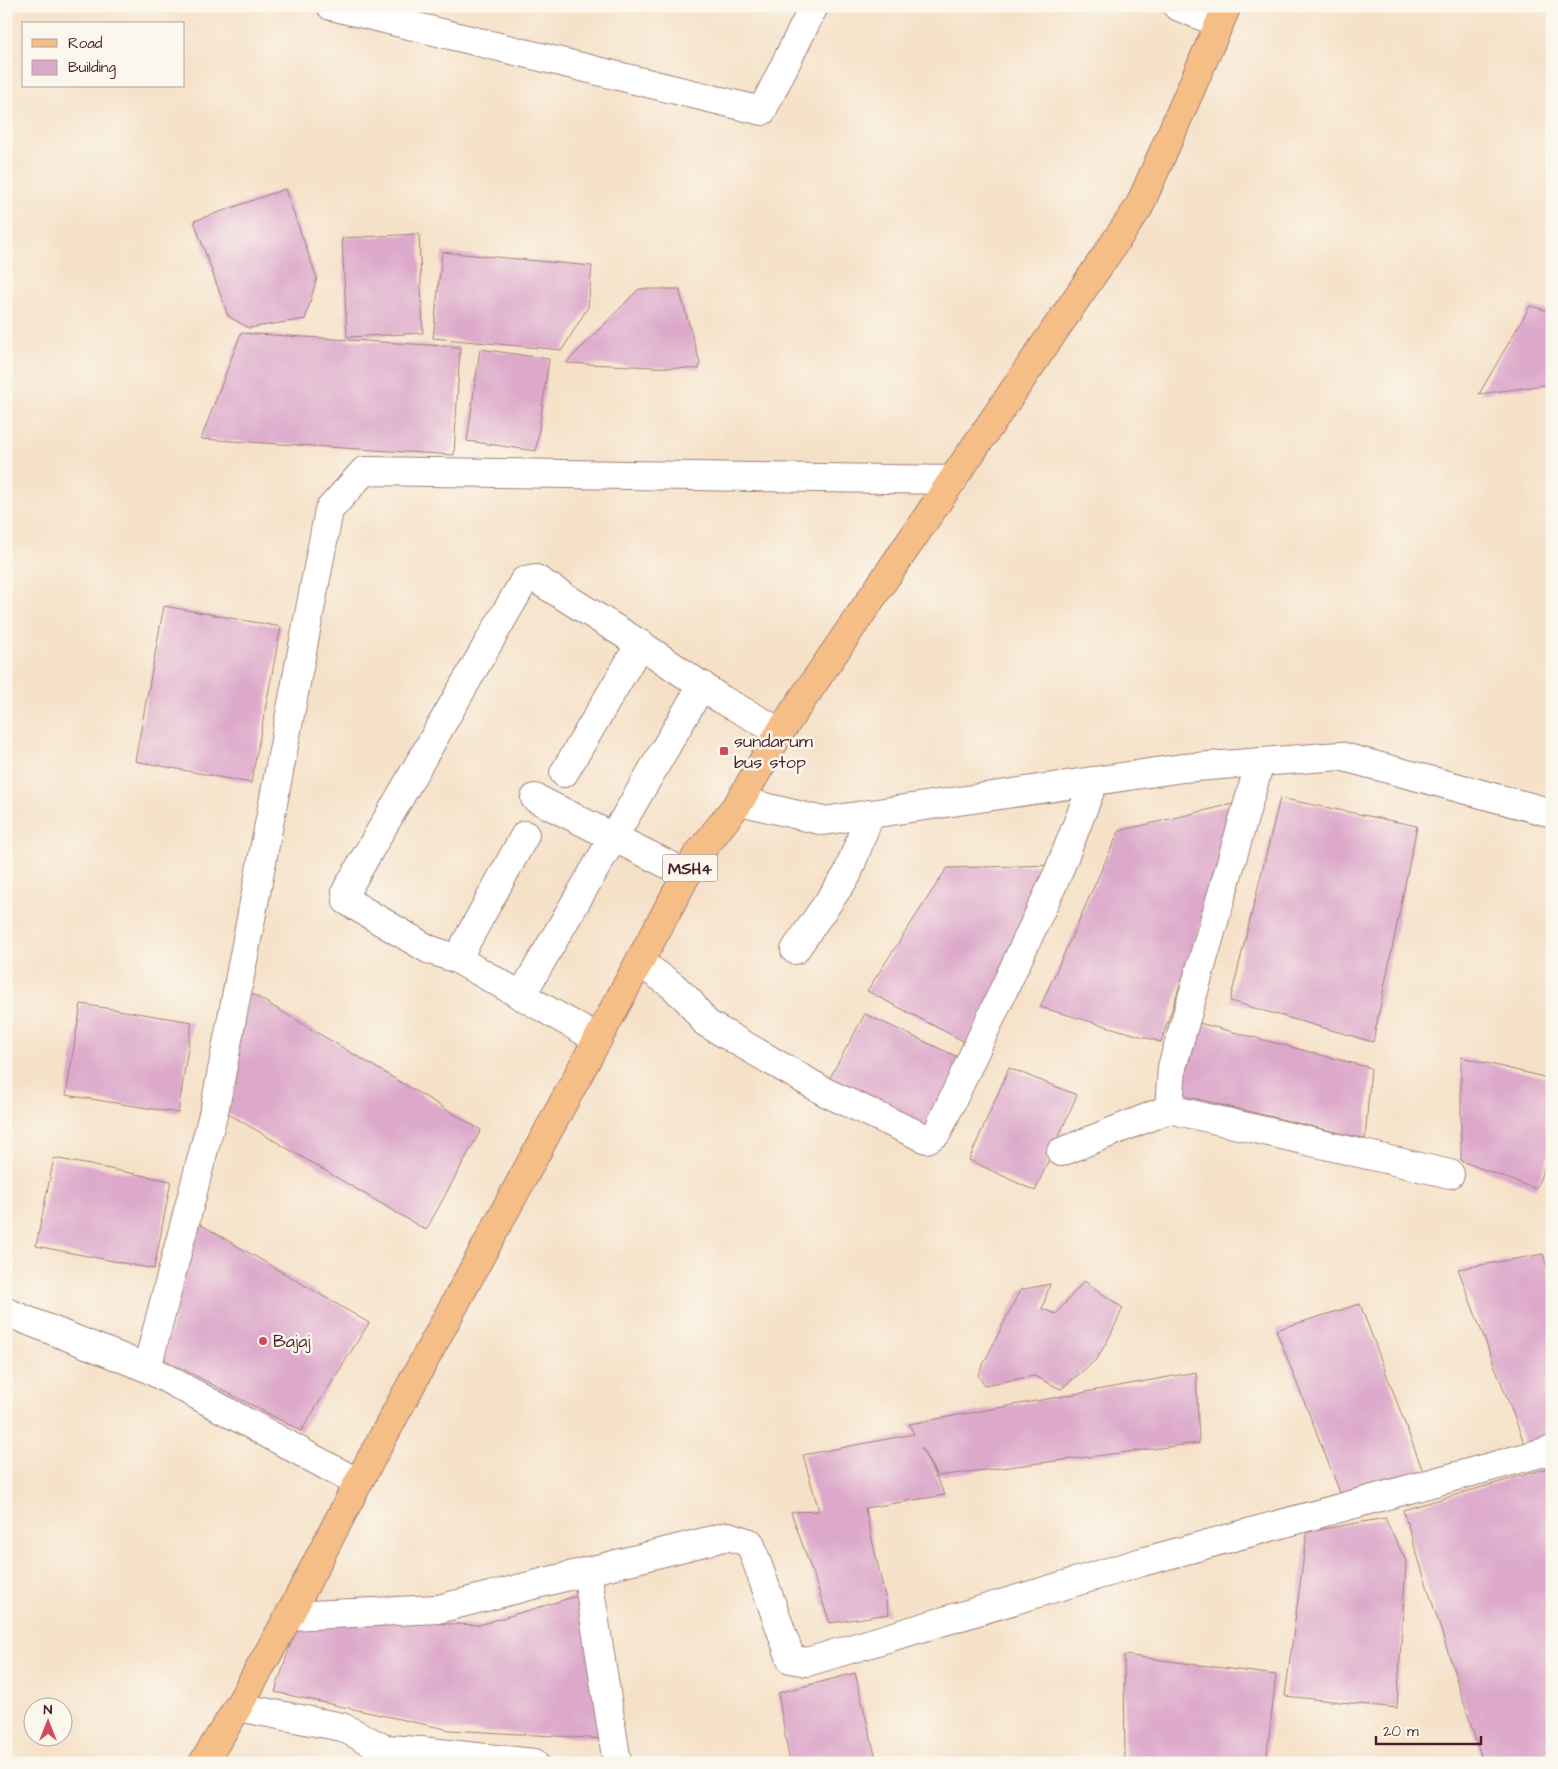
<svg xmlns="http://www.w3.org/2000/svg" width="1558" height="1769" viewBox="0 0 1558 1769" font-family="'Architects Daughter',sans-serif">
<rect width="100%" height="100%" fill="#fbf7ec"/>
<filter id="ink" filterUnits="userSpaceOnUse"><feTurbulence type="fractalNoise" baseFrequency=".02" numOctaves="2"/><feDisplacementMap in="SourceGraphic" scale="10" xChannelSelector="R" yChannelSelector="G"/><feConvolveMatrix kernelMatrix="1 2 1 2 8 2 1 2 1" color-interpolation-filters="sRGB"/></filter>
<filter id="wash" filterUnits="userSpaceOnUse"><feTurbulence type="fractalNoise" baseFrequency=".0096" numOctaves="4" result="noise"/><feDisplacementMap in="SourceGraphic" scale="20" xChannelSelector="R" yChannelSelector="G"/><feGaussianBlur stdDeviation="1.12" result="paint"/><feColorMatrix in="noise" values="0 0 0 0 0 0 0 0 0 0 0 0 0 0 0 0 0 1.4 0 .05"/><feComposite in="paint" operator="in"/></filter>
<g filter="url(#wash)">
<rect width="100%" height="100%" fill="#f5e1c8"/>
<g id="blocks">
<g fill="#dda9cb">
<polygon points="285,189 317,278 305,319 249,328 228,316 194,221"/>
<polygon points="419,234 423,333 347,337 342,238"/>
<polygon points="442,252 592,266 588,307 562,350 433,338"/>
<polygon points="639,289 679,289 700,363 699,369 566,363"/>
<polygon points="1530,306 1552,312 1552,384 1479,394"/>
<polygon points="241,333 460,347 454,455 201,439"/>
<polygon points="480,349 549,359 536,451 467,441"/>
<polygon points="164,606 281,627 251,783 135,761"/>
<polygon points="1280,798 1417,826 1373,1042 1230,1001"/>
<polygon points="1241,802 1161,1042 1040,1007 1119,831"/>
<polygon points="1053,865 967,1043 867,991 947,868"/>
<polygon points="249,992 481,1130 426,1230 222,1110"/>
<polygon points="81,1004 192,1022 178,1113 66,1095"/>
<polygon points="865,1014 960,1058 930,1128 828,1081"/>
<polygon points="1199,1023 1371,1068 1365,1139 1180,1095"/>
<polygon points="1461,1057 1552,1079 1552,1147 1536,1189 1461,1161"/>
<polygon points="1009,1068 1077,1095 1035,1191 969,1160"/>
<polygon points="54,1158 171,1181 154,1269 36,1246"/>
<polygon points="198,1223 369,1323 301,1431 164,1359"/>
<polygon points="1543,1254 1552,1283 1552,1441 1526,1448 1458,1269"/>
<polygon points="1084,1281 1123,1308 1109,1338 1097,1359 1061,1389 1034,1376 984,1385 978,1375 1020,1290 1050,1284 1042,1309 1056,1314"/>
<polygon points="1360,1304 1424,1474 1341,1495 1276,1330"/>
<polygon points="1196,1372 1199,1443 937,1476 921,1447 945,1495 865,1508 889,1614 830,1623 791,1512 819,1511 803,1455 914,1434 909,1424"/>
<polygon points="1552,1467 1552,1760 1534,1763 1483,1763 1403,1510"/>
<polygon points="1385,1518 1406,1561 1397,1708 1285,1696 1307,1532"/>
<polygon points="587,1593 606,1739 450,1730 275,1692 299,1618 479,1625"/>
<polygon points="1124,1655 1276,1675 1266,1763 1125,1763"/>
<polygon points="855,1673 877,1763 790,1763 778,1693"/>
</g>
</g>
</g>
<g filter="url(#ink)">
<use href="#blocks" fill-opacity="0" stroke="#a0807a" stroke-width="1"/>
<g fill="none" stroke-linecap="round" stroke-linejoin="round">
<defs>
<g id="minor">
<polyline points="331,6 762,111 814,6"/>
<polyline points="1177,6 1219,23"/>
<polyline points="1260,762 1172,1067 1169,1109 1450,1174"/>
<polyline points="564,773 640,644 721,699 780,732"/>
<polyline points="535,798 687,874"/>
<polyline points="525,835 457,959 598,1039"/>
<polyline points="795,950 847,875 870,814"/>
<polyline points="457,959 428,949 347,901 346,891 524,581 536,579 640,644"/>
<polyline points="639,962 672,985 689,1001 706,1023 827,1093 927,1139 937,1133 1058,873 1094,781"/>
<polyline points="521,996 702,685"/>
<polyline points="1061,1152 1169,1109"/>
<polyline points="6,1312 147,1368 358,1483"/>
<polyline points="147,1368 215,1107 329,510 364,471 953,480"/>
<polyline points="587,1571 617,1763"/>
<polyline points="289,1616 438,1609 728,1536 750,1543 791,1659 807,1662 1142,1562 1552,1450"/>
<polyline points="238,1707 342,1727 385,1749 421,1751 534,1763"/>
</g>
<polyline id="tertiary" points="740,801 823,821 1183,768 1340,756 1552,813"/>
<polyline id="primary" points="203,1763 238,1707 289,1616 358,1483 696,857 740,801 780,732 1139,207 1227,6"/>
</defs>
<use href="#minor" stroke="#a0807a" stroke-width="30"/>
<use href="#tertiary" stroke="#a0807a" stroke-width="30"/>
<use href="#primary" stroke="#a0807a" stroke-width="30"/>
<use href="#minor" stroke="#fff" stroke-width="28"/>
<use href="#tertiary" stroke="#fff" stroke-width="28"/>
<use href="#primary" stroke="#f6be87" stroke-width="28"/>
</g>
</g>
<g fill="#d1495b" stroke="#fbf7ec" stroke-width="2">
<rect x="719" y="746" width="10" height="10" rx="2.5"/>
<circle cx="263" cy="1341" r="5"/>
</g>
<g text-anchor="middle" stroke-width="5" stroke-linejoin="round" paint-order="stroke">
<rect fill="#fbf7ec" stroke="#7f6065" stroke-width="1" x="662.5" y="854.5" width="55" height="27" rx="4"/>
<g font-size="16" font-weight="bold" fill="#4a1f2b">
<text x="690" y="874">MSH4</text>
</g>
<g font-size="18" fill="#4a1f2b" stroke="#fbf7ec" text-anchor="start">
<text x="734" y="747">sundarum<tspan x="734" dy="21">bus stop</tspan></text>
<text x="273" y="1347">Bajaj</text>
</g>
</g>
<rect width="1558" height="1769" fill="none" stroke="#fbf7ec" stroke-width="25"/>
<rect x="22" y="22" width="162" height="65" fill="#fbf7ec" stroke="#b4a19f"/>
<rect x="32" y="39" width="25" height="8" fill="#f6be87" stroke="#b4a19f"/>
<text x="68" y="48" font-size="15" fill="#4a1f2b">Road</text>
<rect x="32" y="60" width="25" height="15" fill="#dda9cb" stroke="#b4a19f"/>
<text x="68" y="72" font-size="15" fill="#4a1f2b">Building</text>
<g transform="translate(48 1722)"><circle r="24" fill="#fbf7ec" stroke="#b4a19f"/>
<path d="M0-4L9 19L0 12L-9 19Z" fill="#d1495b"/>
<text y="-8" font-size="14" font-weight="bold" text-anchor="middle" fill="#4a1f2b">N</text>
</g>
<path d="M1376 1736v8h105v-8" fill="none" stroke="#4a1f2b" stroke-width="2.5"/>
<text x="1383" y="1736" font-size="15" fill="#4a1f2b" stroke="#fbf7ec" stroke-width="4" paint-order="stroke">20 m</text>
</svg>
